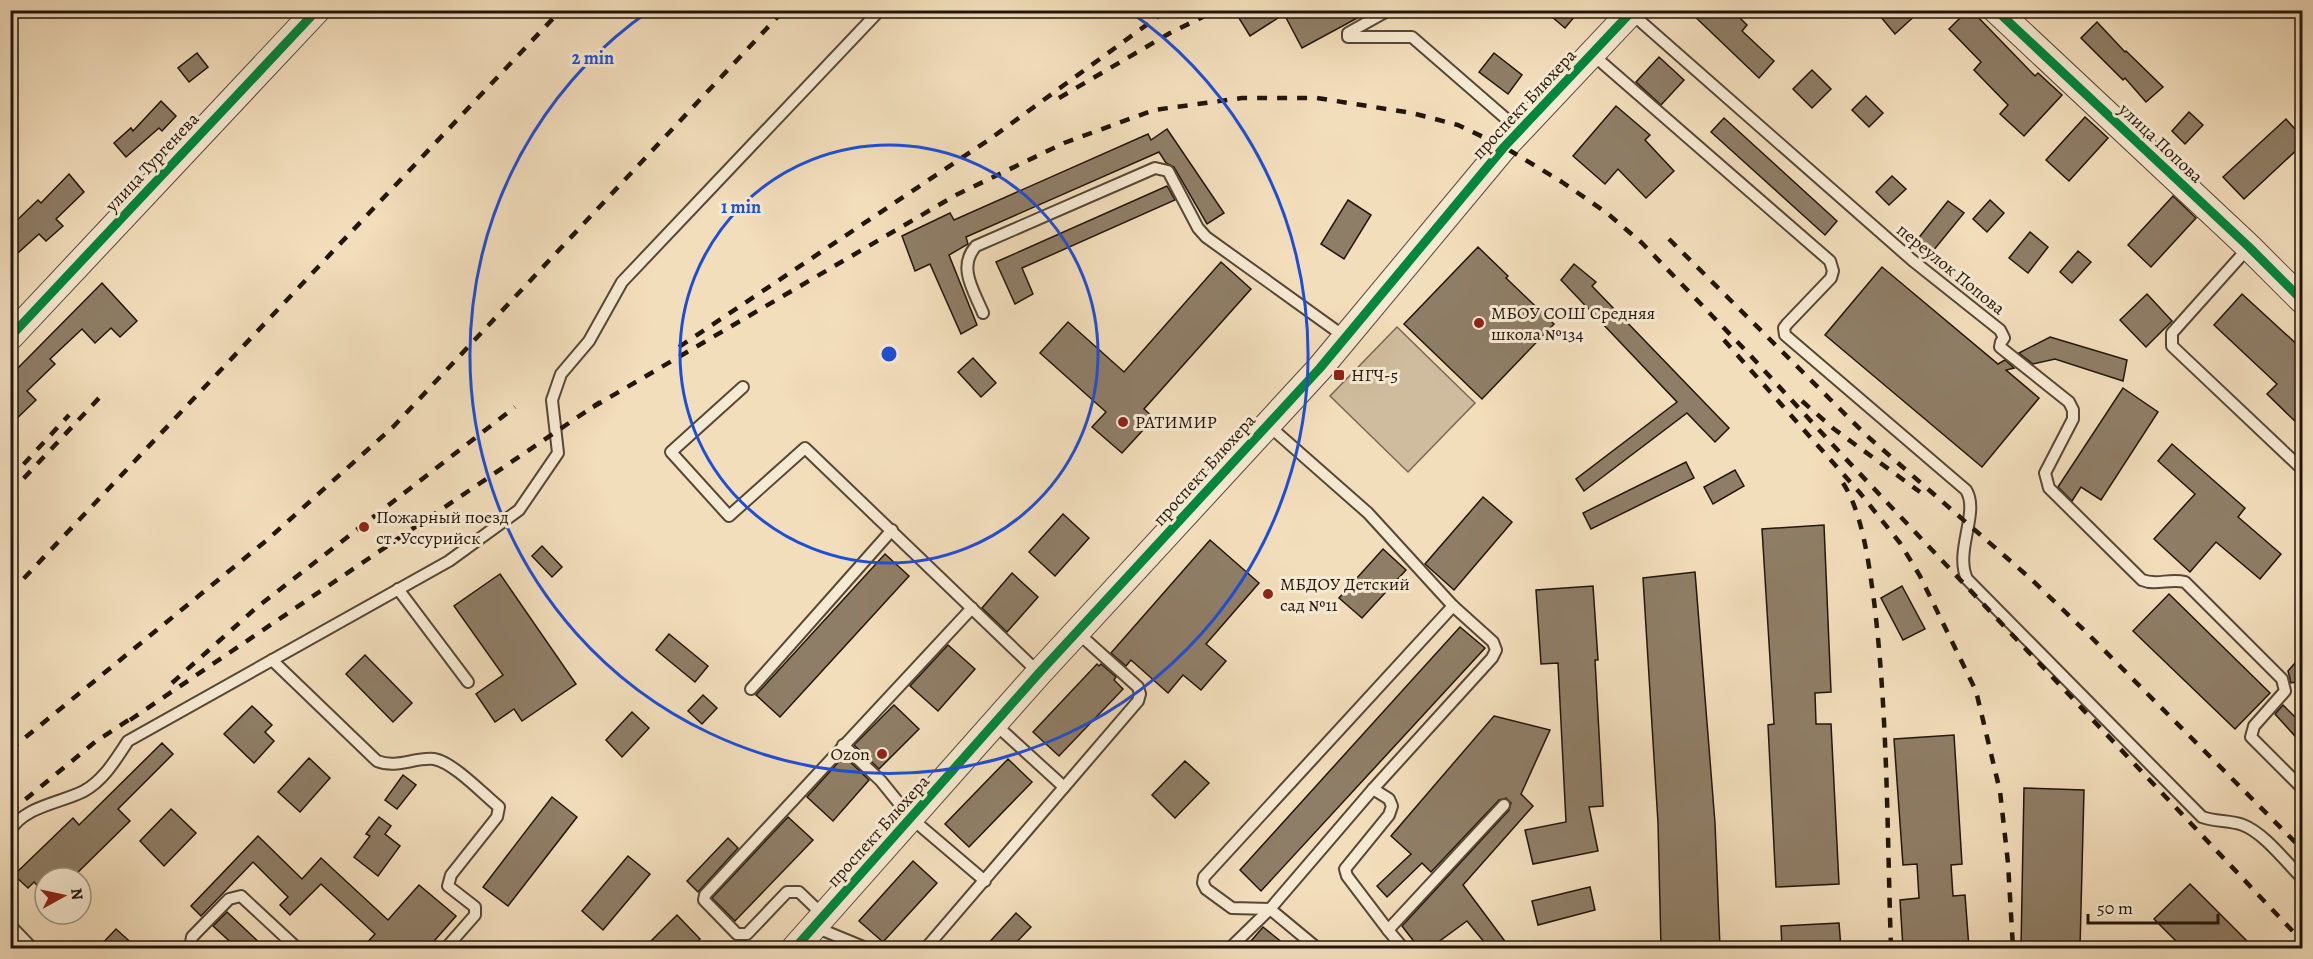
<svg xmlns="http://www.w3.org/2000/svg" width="2313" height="959" viewBox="0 0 2313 959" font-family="Alegreya,serif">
<rect width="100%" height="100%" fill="#f3debc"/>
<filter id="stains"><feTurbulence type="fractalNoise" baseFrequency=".00333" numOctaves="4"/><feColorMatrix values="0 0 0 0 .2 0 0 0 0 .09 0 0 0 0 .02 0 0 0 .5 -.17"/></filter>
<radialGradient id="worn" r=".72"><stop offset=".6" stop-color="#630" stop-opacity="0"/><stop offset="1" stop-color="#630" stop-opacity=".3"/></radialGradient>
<polygon fill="#cfbc9e" stroke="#786854" stroke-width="1.5" points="1397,327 1475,403 1408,472 1330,396"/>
<g fill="#8f7e67" stroke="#22150b" stroke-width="1.5">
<polygon points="1234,10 1372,10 1302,48 1284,14 1250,36"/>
<polygon points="1544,10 1580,10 1565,28"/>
<polygon points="1688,10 1732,10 1747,25 1742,31 1774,61 1759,78"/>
<polygon points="1875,10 1921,10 1895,34"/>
<polygon points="1968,10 1971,10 2035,76 2038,73 2062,95 2024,136 2000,114 2008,105 1974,70 1981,62 1949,29"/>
<polygon points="2097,22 2125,52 2126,51 2163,87 2146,102 2125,78 2123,80 2081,38"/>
<polygon points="197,53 208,67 189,82 178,68"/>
<polygon points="1494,53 1522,75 1508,94 1479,72"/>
<polygon points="1659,57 1684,80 1661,105 1636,82"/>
<polygon points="1812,70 1831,89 1812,108 1793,89"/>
<polygon points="1866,96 1883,113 1869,127 1852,110"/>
<polygon points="161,101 176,116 162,131 159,128 126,157 114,143 131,128 133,131"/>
<polygon points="1616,106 1650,135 1645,140 1674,171 1646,198 1618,169 1605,184 1573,156"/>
<polygon points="2189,112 2203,125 2185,144 2172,131"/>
<polygon points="2085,117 2108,138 2069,181 2046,160"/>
<polygon points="1724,118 1837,221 1825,235 1711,132"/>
<polygon points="2286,119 2302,137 2302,145 2244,199 2223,177"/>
<polygon points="1167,129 1224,213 1207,224 1174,167 1166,163 1159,152 966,237 968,244 949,255 977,325 961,334 930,264 915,271 902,236 950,213 954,220 1148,134 1151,140"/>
<polygon points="69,174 84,192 56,219 63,226 46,241 39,234 10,260 10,227 38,200 41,203"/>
<polygon points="1892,176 1906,189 1889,205 1876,192"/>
<polygon points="1167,186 1175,200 1022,268 1033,294 1015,304 996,262"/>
<polygon points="2173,196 2196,218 2151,267 2128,245"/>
<polygon points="1348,200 1371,215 1344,259 1321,244"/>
<polygon points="1990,200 2004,213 1987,232 1973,219"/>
<polygon points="1948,201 1964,213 1928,257 1913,245"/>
<polygon points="2030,232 2048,247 2028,273 2009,258"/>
<polygon points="1478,247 1508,276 1506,278 1554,324 1482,399 1404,324"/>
<polygon points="2078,251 2091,262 2072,283 2060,272"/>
<polygon points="1221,262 1251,289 1144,409 1154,418 1122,453 1092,427 1106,412 1040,353 1068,322 1124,372"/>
<polygon points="1574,264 1596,282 1592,286 1729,428 1715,442 1687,413 1584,491 1576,479 1677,402 1561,280"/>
<polygon points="1882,267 1998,364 2005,360 2014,368 2006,370 2039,398 1982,467 1825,335"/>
<polygon points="102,283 137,321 120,337 111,328 95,343 82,329 50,359 55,364 27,391 36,400 10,425 10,376"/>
<polygon points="2147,294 2172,321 2146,347 2120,320"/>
<polygon points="2242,294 2302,349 2302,428 2267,394 2277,384 2214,325"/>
<polygon points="2050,337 2127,360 2123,381 2055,359 2033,364 2019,353"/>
<polygon points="973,358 996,383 981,397 958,372"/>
<polygon points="2123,388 2158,412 2101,500 2081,487 2072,501 2058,487"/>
<polygon points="2172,444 2245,508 2238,517 2281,554 2260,579 2216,542 2190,572 2154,539 2195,494 2158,461"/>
<polygon points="1686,462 1694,478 1591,529 1583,513"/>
<polygon points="1735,470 1744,486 1713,504 1704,487"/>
<polygon points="1483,497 1512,522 1454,590 1425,564"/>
<polygon points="1063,514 1089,538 1055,576 1029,552"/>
<polygon points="1824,525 1831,692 1815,693 1816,724 1831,724 1839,884 1776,887 1768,725 1774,724 1762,529"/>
<polygon points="1210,540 1259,583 1206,644 1226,661 1201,690 1183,675 1168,693 1131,660 1126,666 1111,653"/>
<polygon points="542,546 562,567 552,577 532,556"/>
<polygon points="1383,549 1406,570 1362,618 1339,598"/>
<polygon points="885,554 909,576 780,717 756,695"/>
<polygon points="1695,572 1715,823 1720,948 1661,948 1658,823 1643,578"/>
<polygon points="1012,573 1038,597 1007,632 982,608"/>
<polygon points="500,574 576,684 522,721 514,709 495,722 476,694 503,675 454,606"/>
<polygon points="1593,586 1598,660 1595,660 1603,806 1589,807 1598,851 1533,864 1525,830 1566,822 1558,663 1541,664 1536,590"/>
<polygon points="1902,586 1925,629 1903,640 1881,598"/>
<polygon points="2169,594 2270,693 2235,729 2133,631"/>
<polygon points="1460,627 1485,648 1261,891 1240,870"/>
<polygon points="669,634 708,666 695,682 656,650"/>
<polygon points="948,645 975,669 938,711 910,686"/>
<polygon points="365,655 412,703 393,722 346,674"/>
<polygon points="2302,655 2302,681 2291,683 2288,671"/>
<polygon points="1097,664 1099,666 1101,664 1116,677 1114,680 1123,689 1059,756 1033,732"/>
<polygon points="703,695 717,708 702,724 688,711"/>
<polygon points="894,705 919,729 879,769 854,745"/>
<polygon points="2283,705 2302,724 2302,744 2275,714"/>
<polygon points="252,706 272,725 265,732 274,741 254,763 224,734"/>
<polygon points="632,712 649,728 622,757 606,740"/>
<polygon points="1494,716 1550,730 1521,794 1533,806 1463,885 1510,948 1489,948 1467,921 1430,948 1419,948 1402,926 1509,810 1511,803 1506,798 1499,800 1431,872 1422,863 1387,897 1377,886 1411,854 1391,836"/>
<polygon points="1954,735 1962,864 1951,865 1953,896 1965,895 1969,948 1903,948 1900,900 1919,898 1917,864 1903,865 1894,739"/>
<polygon points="162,743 173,754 118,809 130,821 72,878 45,878 45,894 34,882 28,888 14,875 73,818 79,825"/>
<polygon points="844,756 869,780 833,821 807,797"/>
<polygon points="309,758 330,778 300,812 278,792"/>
<polygon points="1008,759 1032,782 969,847 945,824"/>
<polygon points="1185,761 1209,783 1175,818 1152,795"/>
<polygon points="403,775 416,785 397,809 385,800"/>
<polygon points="2024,788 2084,790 2080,948 2021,948"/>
<polygon points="552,797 577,817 508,906 483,887"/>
<polygon points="171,809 196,833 164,866 140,841"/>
<polygon points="379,817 391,826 385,834 400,846 378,876 354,857 370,836 366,834"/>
<polygon points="788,817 813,840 735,921 712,898"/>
<polygon points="258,836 302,879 321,858 388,920 419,885 456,916 428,948 362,948 375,934 321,884 290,915 280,905 288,897 253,862 201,916 191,906"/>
<polygon points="728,838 738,848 698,892 687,881"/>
<polygon points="628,856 650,874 603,930 582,911"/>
<polygon points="913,861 937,883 883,942 859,921"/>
<polygon points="2190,884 2254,948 2183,948 2154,919"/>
<polygon points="1590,887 1595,910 1538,925 1532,901"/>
<polygon points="227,912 265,948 237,948 213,926"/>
<polygon points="1016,913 1031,927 1011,948 984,948"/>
<polygon points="677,915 700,939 691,948 644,948"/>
<polygon points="1839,923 1841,948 1782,948 1781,926"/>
<polygon points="1263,927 1289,948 1245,948"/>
<polygon points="116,929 137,948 98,948"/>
</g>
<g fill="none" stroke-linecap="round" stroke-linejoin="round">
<defs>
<g id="service">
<polyline points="1389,10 1348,33 1348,37 1412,37 1519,130"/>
<path d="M1631,13L1912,260L2000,330L2004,338L2001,342L2000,347L2069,402L2073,410V419L2045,473L2049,488L2142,580C2157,586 2169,578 2185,582L2282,679L2285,691L2254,726L2251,737L2302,788"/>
<path d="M1592,54L1830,261L1833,271L1831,278L1787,324L1784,328L1785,335L1966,490C1980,512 1954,551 1967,579L2202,817C2215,822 2230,820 2243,825C2264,833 2286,862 2302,878"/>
<polyline points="2249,247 2172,333 2172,346 2302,469"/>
<path d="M983,313C974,291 957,267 976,246L1155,168L1168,171L1198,228L1206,237L1345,337"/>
<polyline points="743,387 671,452 729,516 805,448 1039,673"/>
<polyline points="398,589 468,682"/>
<path d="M272,660L377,761C397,769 414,757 434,759C453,762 483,794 499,807L497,817L451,875L448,886L475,907V915L446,948"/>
<polyline points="751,689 892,530"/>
<polyline points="996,725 1064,787"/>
<polyline points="843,745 881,781 911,818 985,881"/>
<polyline points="1373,789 1389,799 1392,806 1389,815 1345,869 1347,876 1388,930"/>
<path d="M10,831C24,806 61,803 84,791C104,780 116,759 128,741L449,561L519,510L558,453L552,400L561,374L589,341L622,282L880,10"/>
<polyline points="823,915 799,892 787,892 747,934 737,934 704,900 705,895 972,608"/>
<polyline points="10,925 32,948"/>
<polyline points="815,927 866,948"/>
<polyline points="190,948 192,937 229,899 241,896 297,948"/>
<polyline points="926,948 1138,701 1140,694 1138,687 1078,633"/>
<polyline points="1230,948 1270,909 1373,789 1492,658 1496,650 1493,642 1453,606 1368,513 1268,425"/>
<polyline points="1317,948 1270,909 1232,908 1206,889 1203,883 1204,877 1453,606"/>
<polyline points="1403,948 1388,930 1504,805"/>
</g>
<g id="tertiary">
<polyline points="1996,10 2249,247 2302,300"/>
<polyline points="10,337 317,10"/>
<polyline points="795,948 1039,673 1320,368 1504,147 1633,10"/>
</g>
</defs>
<use href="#service" stroke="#564737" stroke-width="14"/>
<use href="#tertiary" stroke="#564737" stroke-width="28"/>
<use href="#service" stroke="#f7ead3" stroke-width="10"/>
<use href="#tertiary" stroke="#f7ead3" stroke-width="26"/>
<g stroke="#22150b" stroke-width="4.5" stroke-dasharray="10 10" stroke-linecap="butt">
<polyline points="1059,98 1170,33 1217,10"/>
<polyline points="1669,239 1866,435 2031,579 2085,631 2302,849"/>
<polyline points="1724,340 1860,493 1900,543 1920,576 1976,691 2000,791 2008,863 2013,948"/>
<polyline points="679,347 990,139 1167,10"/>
<polyline points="1802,401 1834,429 1920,492"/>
<polyline points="593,407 956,195 1064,143 1154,110 1242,98 1317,98 1412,113 1458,125 1504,147 1562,182 1607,213 1642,243 1749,354 1845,458 2302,941"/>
<polyline points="10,479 69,415"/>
<path d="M1843,483C1863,514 1869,565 1874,601C1888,716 1887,833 1891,948"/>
<polyline points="10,493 100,397"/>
<polyline points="10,593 561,10"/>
<polyline points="172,683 256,608 515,407"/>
<polyline points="130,720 600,402"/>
<polyline points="10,750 267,540 393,427 784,10"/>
<polyline points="10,812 95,742 136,715"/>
</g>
<defs>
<g id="cycleway">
<polyline points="1996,10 2249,247 2302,300"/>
<polyline points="10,337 317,10"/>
<polyline points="795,948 1039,673 1320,368 1504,147 1633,10"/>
</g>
</defs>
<use href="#cycleway" stroke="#f7ead3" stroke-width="13"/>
<use href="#cycleway" stroke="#00873e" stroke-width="9"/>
</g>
<g fill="none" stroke="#1d4ed8" stroke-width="3">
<circle cx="889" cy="354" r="209"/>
<path d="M1129 11A419 419 0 1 1 649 11"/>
</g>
<g fill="#8f2418" stroke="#f7ead3" stroke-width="2">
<circle cx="1479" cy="323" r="6"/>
<rect x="1333" y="369" width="12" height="12" rx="3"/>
<circle cx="1123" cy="422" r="6"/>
<circle cx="364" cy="527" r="6"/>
<circle cx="1268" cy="594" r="6"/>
<circle cx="882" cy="754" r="6"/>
</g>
<g text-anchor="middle" stroke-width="6" stroke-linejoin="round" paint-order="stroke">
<g font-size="18" fill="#22150b" stroke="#f7ead3">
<text transform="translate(1524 104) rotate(-47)" y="6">проспект Блюхера</text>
<text transform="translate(2161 143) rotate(43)" y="6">улица Попова</text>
<text transform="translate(152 162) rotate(-47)" y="6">улица Тургенева</text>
<text transform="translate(1951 269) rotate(39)" y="6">переулок Попова</text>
<text transform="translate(1204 470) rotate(-48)" y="6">проспект Блюхера</text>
<text transform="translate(878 831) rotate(-48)" y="6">проспект Блюхера</text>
</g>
<g font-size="18" fill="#22150b" stroke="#f7ead3" text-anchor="start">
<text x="1491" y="319">МБОУ СОШ Средняя<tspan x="1491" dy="21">школа №134</tspan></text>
<text x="1351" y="381">НГЧ-5</text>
<text x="1135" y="428">РАТИМИР</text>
<text x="376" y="523">Пожарный поезд<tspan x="376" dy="21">ст. Уссурийск</tspan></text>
<text x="1280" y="590">МБДОУ Детский<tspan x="1280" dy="21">сад №11</tspan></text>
<text x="870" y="760" text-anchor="end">Ozon</text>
</g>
</g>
<circle cx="889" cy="354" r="9" fill="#1d4ed8" stroke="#f7ead3" stroke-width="3"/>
<g font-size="18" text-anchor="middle" font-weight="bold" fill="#1d4ed8" stroke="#f7ead3" stroke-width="6" stroke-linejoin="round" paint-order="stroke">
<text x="593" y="64">2 min</text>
<text x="741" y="213">1 min</text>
</g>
<rect width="2313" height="959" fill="none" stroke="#f3debc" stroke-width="36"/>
<rect x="12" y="12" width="2289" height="935" fill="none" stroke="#22150b" stroke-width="3"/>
<rect x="18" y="18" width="2277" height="923" fill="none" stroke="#22150b" stroke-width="1.5"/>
<g transform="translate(63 896) rotate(82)"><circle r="28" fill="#f7ead3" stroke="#a29583" stroke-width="1.5"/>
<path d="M0-4.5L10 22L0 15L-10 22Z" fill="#8f2418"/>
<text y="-9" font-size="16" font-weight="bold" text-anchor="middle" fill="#22150b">N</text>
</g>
<path d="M2088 914v9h130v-9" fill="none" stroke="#22150b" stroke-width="3"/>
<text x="2097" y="914" font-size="18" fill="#22150b" stroke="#f7ead3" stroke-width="4.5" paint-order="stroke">50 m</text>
<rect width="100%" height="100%" filter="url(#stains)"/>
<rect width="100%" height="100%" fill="url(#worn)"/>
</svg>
